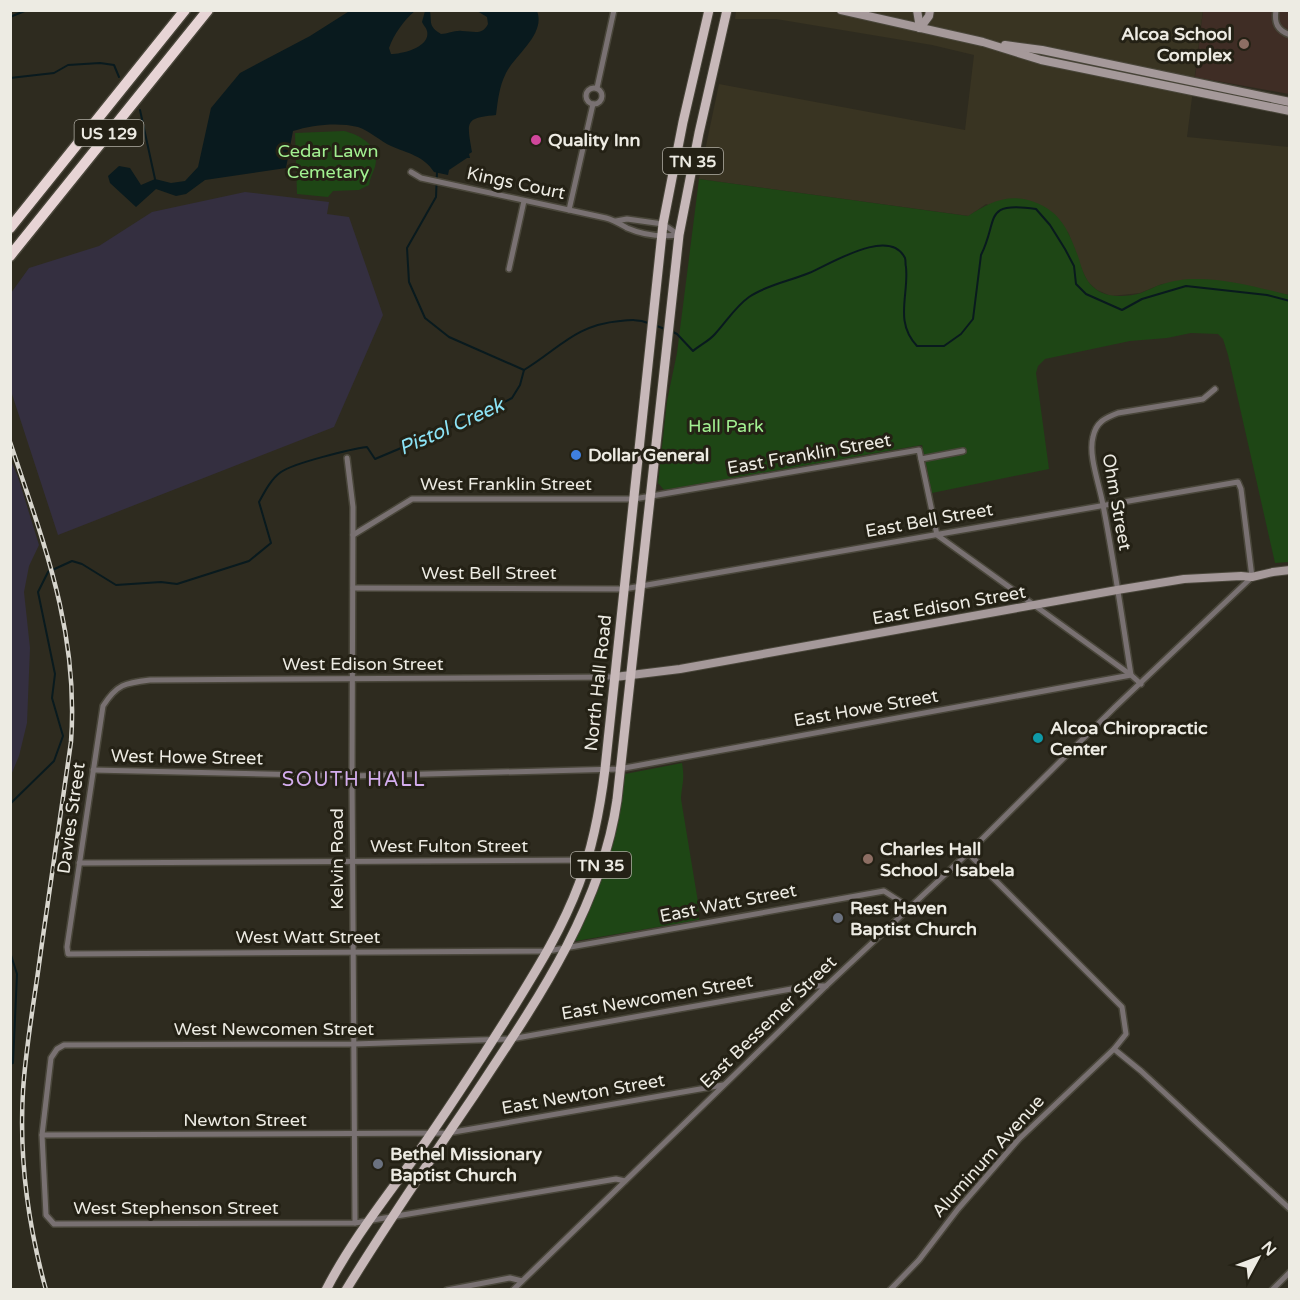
<svg xmlns="http://www.w3.org/2000/svg" width="1300" height="1300" viewBox="0 0 1300 1300" font-family="'Varela Round',sans-serif">
<rect width="100%" height="100%" fill="#2e2b1f"/>
<polygon fill="#393422" points="736,11 1203,11 1187,137 1289,147 1289,295 1217,281 1162,284 1140,293 1111,296 1097,290 1088,282 1082,270 1068,232 986,204 969,216 699,179 719,84 965,130 974,55 932,45 776,19 735,19"/>
<g fill="#342f40">
<polygon points="245,192 329,202 327,214 349,217 383,315 334,427 58,535 11,391 11,293 29,268 99,246 152,212"/>
<polygon points="11,461 18,477 39,545 29,566 24,592 30,648 27,723 19,756 11,775"/>
</g>
<polygon fill="#3f2d25" points="1203,11 1289,11 1289,94 1195,77"/>
<g fill="#1e4615">
<path d="M344,131C361,135 381,147 375,167C373,173 370,178 369,185L359,190L333,191L328,197L297,194L295,133Z"/>
<path d="M699,179L968,216C987,204 1005,194 1028,200C1060,209 1068,229 1079,259C1082,270 1086,283 1097,290C1108,298 1128,297 1141,293C1149,290 1155,286 1163,284C1172,281 1184,279 1194,279C1224,278 1261,288 1289,295V562L1275,563L1228,355L1223,339L1218,334L1191,333L1167,338L1130,341L1045,359L1038,366L1036,373L1049,469L932,493L922,445L664,490L658,483L667,401L677,353Z"/>
<path d="M682,763C685,780 682,783 681,799L698,902L699,920L576,941L575,939C603,887 617,832 625,774Z"/>
</g>
<path fill="#091a1e" d="M351,10L415,11C404,20 394,34 389,48L391,54C402,54 431,47 427,31C426,27 423,25 422,22L425,11H430C432,23 428,26 441,34C448,34 455,30 462,31C473,31 482,36 488,24L487,17L477,11H537C546,34 515,55 506,73C499,87 498,100 496,115C464,118 467,122 472,152L469,154L470,158H467L449,170L448,175L434,172C424,156 407,153 391,146C380,141 370,131 358,127C338,122 312,125 293,131L286,168L205,180L186,194L176,196L156,189L136,207L110,183L108,176L119,166L130,168L141,185L155,179L171,183L185,181L198,167L211,108L240,73L310,36Z"/>
<g fill="none" stroke-linecap="round" stroke-linejoin="round">
<g stroke="#091a1e" stroke-width="2">
<polyline points="10,17 27,10"/>
<polyline points="10,78 54,73 68,65 100,63 114,65 119,77"/>
<polyline points="140,110 155,179"/>
<polyline points="437,172 436,197 407,248 409,282 425,318 449,337 524,370"/>
<polyline points="654,325 665,329"/>
<path d="M671,331L677,334L693,351C700,345 709,341 715,334C727,321 735,307 749,297C766,285 790,281 809,273C829,265 889,226 905,258C906,261 905,264 906,267C909,295 894,322 917,346H944L961,334L973,319L981,255C999,219 982,201 1036,209L1050,225L1065,249L1074,266L1076,284L1086,294L1122,310L1142,299L1186,286L1267,295L1290,301"/>
<path d="M10,804L54,761L63,736L52,698L55,674L38,592L48,572L72,561L82,564L116,585L161,582L177,584L249,561L271,543L259,502C265,491 271,479 281,472C294,463 351,449 367,447L375,459L477,416L512,398L520,385L524,370C560,348 575,325 620,321C630,320 639,319 648,323"/>
<polyline points="10,952 17,974 13,1063 10,1064"/>
</g>
<defs>
<g id="street">
<path d="M1276,10C1274,23 1277,30 1290,35"/>
<polyline points="597,88 614,10"/>
<circle cx="594" cy="96" r="8"/>
<path d="M411,172L421,178L606,218C614,220 620,224 627,228C643,235 662,237 679,235"/>
<polyline points="569,210 593,104"/>
<polyline points="616,221 627,219 663,224 679,235"/>
<polyline points="509,269 524,201"/>
<polyline points="347,458 353,507 352,776 355,1223"/>
<polyline points="921,459 963,451"/>
<polyline points="353,535 412,499 634,499 919,450 937,535 1131,675 1141,684"/>
<polyline points="353,588 624,589 1238,482 1241,489 1252,577 1115,707 968,853 826,986 513,1290"/>
<path d="M615,677L150,680C125,683 117,684 103,706L67,947L68,954L548,951L884,891L909,907"/>
<path d="M93,770L352,776L619,769L1131,675C1122,618 1114,561 1103,505C1100,486 1088,456 1093,437C1096,422 1105,418 1118,413L1203,399L1215,389"/>
<polyline points="79,863 602,860"/>
<polyline points="1114,1049 1141,1071 1290,1209"/>
<polyline points="42,1135 448,1133 723,1085"/>
<polyline points="625,1181 616,1179 355,1223 54,1224 46,1215 42,1135 51,1058 57,1049 64,1045 354,1044 511,1039 808,986 826,986"/>
<polyline points="447,1290 510,1278 522,1281"/>
<polyline points="890,1290 919,1260 958,1209 1019,1139 1114,1049 1126,1034 1122,1007 968,853"/>
<polyline points="1272,1290 1290,1272"/>
</g>
<g id="secondary">
<polyline points="841,10 983,42 1041,60 1290,111"/>
<polyline points="917,10 920,28"/>
<polyline points="920,28 929,16 930,10"/>
<polyline points="1005,45 1042,50 1290,102"/>
<polyline points="615,677 680,669 1117,590 1184,579 1241,576 1252,577 1273,572 1290,570"/>
</g>
<g id="primary">
<path d="M326,1290C350,1243 384,1200 415,1157C450,1107 483,1056 515,1005C539,966 563,927 579,884C593,847 600,809 605,769L663,224L683,122L709,10"/>
<path d="M346,1290C386,1225 428,1163 471,1100C532,1008 601,911 617,800L679,235L699,133L727,10"/>
</g>
<g id="highway">
<polyline points="10,228 185,10"/>
<polyline points="10,256 208,10"/>
</g>
</defs>
<use href="#street" stroke="#49463a" stroke-width="8"/>
<use href="#secondary" stroke="#49463a" stroke-width="10"/>
<use href="#primary" stroke="#49463a" stroke-width="11"/>
<use href="#highway" stroke="#49463a" stroke-width="13"/>
<use href="#street" stroke="#797172" stroke-width="5"/>
<use href="#secondary" stroke="#a5999a" stroke-width="8"/>
<use href="#primary" stroke="#c7b8b9" stroke-width="9"/>
<use href="#highway" stroke="#e7d4d5" stroke-width="10"/>
<defs>
<path id="rail" d="M10,442C44,544 79,632 71,742C61,811 51,881 41,950C35,997 26,1043 23,1091C19,1158 28,1225 46,1290"/>
</defs>
<use href="#rail" stroke="#d7d5cd" stroke-width="4.5"/>
<use href="#rail" stroke="#242115" stroke-width="2" stroke-dasharray="7" stroke-linecap="butt"/>
</g>
<g fill="#8d6e63" stroke="#242115" stroke-width="2">
<circle cx="1244" cy="44" r="6"/>
<circle cx="868" cy="859" r="6"/>
</g>
<circle fill="#d1479c" stroke="#242115" stroke-width="2" cx="536" cy="140" r="6"/>
<circle fill="#3f7fe0" stroke="#242115" stroke-width="2" cx="576" cy="455" r="6"/>
<circle fill="#0f9aa8" stroke="#242115" stroke-width="2" cx="1038" cy="738" r="6"/>
<g fill="#6b7280" stroke="#242115" stroke-width="2">
<circle cx="838" cy="918" r="6"/>
<circle cx="378" cy="1164" r="6"/>
</g>
<g text-anchor="middle" stroke-width="6" stroke-linejoin="round" paint-order="stroke">
<g fill="#242115" stroke="#b1aea5" stroke-width="1.5">
<rect x="74.5" y="120" width="69" height="26" rx="4.5"/>
<rect x="663" y="148" width="60" height="26" rx="4.5"/>
<rect x="571" y="852" width="60" height="26" rx="4.5"/>
</g>
<g font-size="16" font-weight="bold" fill="#edebe3">
<text x="109" y="139">US 129</text>
<text x="693" y="167">TN 35</text>
<text x="601" y="871">TN 35</text>
</g>
<g font-size="18" font-weight="bold" fill="#edebe3" stroke="#242115" text-anchor="start">
<text x="1232" y="40" text-anchor="end">Alcoa School<tspan x="1232" dy="21">Complex</tspan></text>
<text x="548" y="146">Quality Inn</text>
<text x="588" y="461">Dollar General</text>
<text x="1050" y="734">Alcoa Chiropractic<tspan x="1050" dy="21">Center</tspan></text>
<text x="880" y="855">Charles Hall<tspan x="880" dy="21">School - Isabela</tspan></text>
<text x="850" y="914">Rest Haven<tspan x="850" dy="21">Baptist Church</tspan></text>
<text x="390" y="1160">Bethel Missionary<tspan x="390" dy="21">Baptist Church</tspan></text>
</g>
<g font-size="18" fill="#a2f091" stroke="#242115">
<text x="328" y="157">Cedar Lawn<tspan x="328" dy="21">Cemetary</tspan></text>
<text x="726" y="432">Hall Park</text>
</g>
<g font-size="18" fill="#edebe3" stroke="#242115">
<text transform="translate(516 183) rotate(12)" y="6">Kings Court</text>
<text transform="translate(809 454) rotate(-10)" y="6">East Franklin Street</text>
<text x="506" y="490">West Franklin Street</text>
<text transform="translate(1117 502) rotate(80)" y="6">Ohm Street</text>
<text transform="translate(929 520) rotate(-10)" y="6">East Bell Street</text>
<text x="489" y="579">West Bell Street</text>
<text transform="translate(949 605) rotate(-10)" y="6">East Edison Street</text>
<text x="363" y="670">West Edison Street</text>
<text transform="translate(598 683) rotate(-84)" y="6">North Hall Road</text>
<text transform="translate(866 708) rotate(-10)" y="6">East Howe Street</text>
<text transform="translate(187 757) rotate(1)" y="6">West Howe Street</text>
<text transform="translate(71 818) rotate(-82)" y="6">Davies Street</text>
<text x="449" y="852">West Fulton Street</text>
<text transform="translate(337 859) rotate(-90)" y="6">Kelvin Road</text>
<text transform="translate(728 903) rotate(-11)" y="6">East Watt Street</text>
<text x="308" y="943">West Watt Street</text>
<text transform="translate(657 997) rotate(-10)" y="6">East Newcomen Street</text>
<text transform="translate(768 1022) rotate(-44)" y="6">East Bessemer Street</text>
<text x="274" y="1035">West Newcomen Street</text>
<text transform="translate(583 1094) rotate(-10)" y="6">East Newton Street</text>
<text x="245" y="1126">Newton Street</text>
<text transform="translate(988 1156) rotate(-48)" y="6">Aluminum Avenue</text>
<text x="176" y="1214">West Stephenson Street</text>
</g>
<g font-size="20" font-style="italic" fill="#8ce4f7" stroke="#242115">
<text transform="translate(451 426) rotate(-24)" y="7">Pistol Creek</text>
</g>
<g font-size="20" letter-spacing="1.5" fill="#d4adee" stroke="#242115">
<text x="354" y="786">SOUTH HALL</text>
</g>
</g>
<rect width="1300" height="1300" fill="none" stroke="#edebe3" stroke-width="24"/>
<g transform="translate(1258 1258) rotate(49)" stroke="#242115" stroke-width="4.5" paint-order="stroke">
<path d="M0-4.5L10 22L0 15L-10 22Z" fill="#edebe3"/>
<text y="-9" font-size="16" font-weight="bold" text-anchor="middle" fill="#edebe3">N</text>
</g>
</svg>
